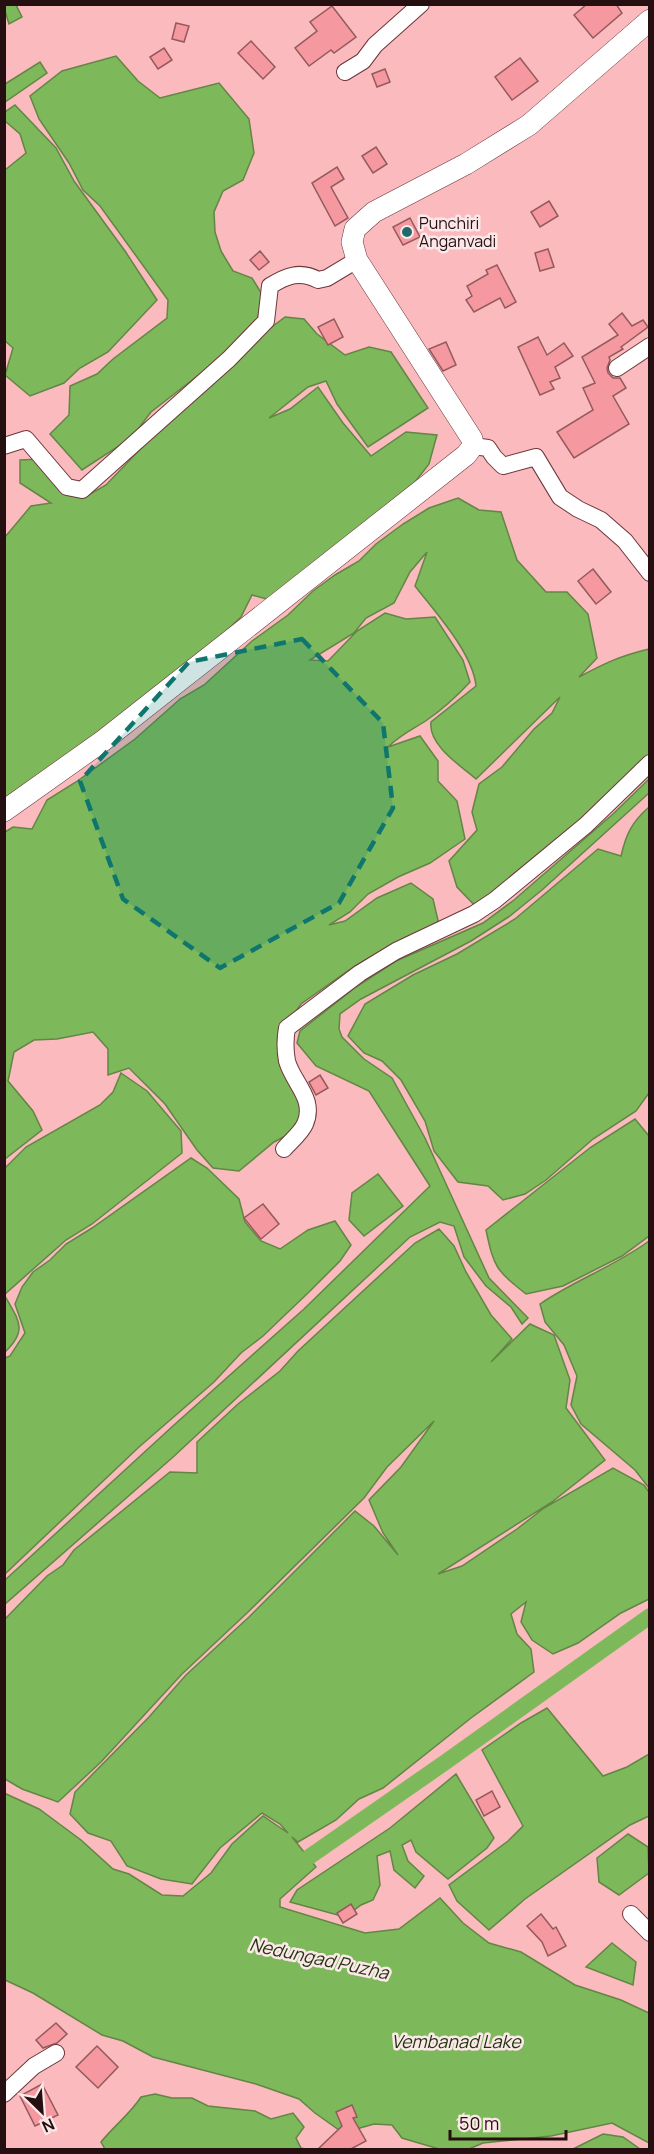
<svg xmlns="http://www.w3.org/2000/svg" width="654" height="2154" viewBox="0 0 654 2154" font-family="Manrope,sans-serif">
<rect width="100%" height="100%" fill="#fbbabd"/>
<g fill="#7db85b" stroke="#638545" stroke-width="1.5">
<polygon points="5,4 16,5 22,17 9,24 5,11"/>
<polygon points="116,56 138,81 160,98 219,83 249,119 254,153 243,180 223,191 214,212 215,232 221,251 233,271 252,278 263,296 257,321 236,346 151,412 138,429 122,444 82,470 50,434 69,415 70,386 97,374 113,359 167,318 168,300 100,206 83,190 69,163 39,119 30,96 62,71"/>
<polygon points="40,62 47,73 5,102 5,84"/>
<polygon points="15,105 56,148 74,181 125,251 157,300 108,352 80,368 64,383 30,396 5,375 13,348 4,340 5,170 26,153 20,134 5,121 5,112"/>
<polygon points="285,317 304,319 317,334 345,355 369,347 391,352 428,408 368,447 337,404 326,381 308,387 269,418 290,409 318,387 343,423 371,456 406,432 437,435 429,464 415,482 270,600 252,595 241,617 217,640 97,737 5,800 5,537 31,506 51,503 20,483 20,460 43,459 85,497 106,485 171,417 256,339"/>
<path d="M458,498L479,510L501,512L517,560L546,592H567L588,614L597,658L579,677C605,663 620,656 649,649V764L480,911L457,887L449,861L477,830L472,812L479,784L502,767L534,729L552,713L560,697L476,779C461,766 428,745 431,722L476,686C473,653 435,612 415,586L427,552L410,572L394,603L366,618L354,633L310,660L328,661L357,631L385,613L406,619L435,617L463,660L470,682C457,696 443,709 427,720C412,730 403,733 388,747L420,736L438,761V781L457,801L465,839L430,863L398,877L368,894L350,912L329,925L345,921L377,898L411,883L433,899L440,929L406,937L355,966L301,1004L289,1021L285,1049L297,1067L315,1101L303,1127L274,1142L239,1171L213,1168L197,1150L165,1104L129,1068L108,1075V1049L93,1032L57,1039L34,1040L14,1052L8,1081L33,1111L42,1130L5,1159V832L13,827L32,829L47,800L76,782L135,739L180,699L204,685L252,641L288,615L313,591L335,575L359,561L376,544L403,524L429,508Z"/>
<polygon points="649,779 649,793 542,890 510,916 471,941 361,999 340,1014 339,1029 342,1037 364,1059 392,1078 425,1138 489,1278 528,1318 522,1324 511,1307 486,1286 464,1257 454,1226 440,1222 410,1237 172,1458 5,1604 5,1580 174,1425 304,1309 430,1186 369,1091 316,1066 297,1043 300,1031 356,987 396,961 483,923 514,900 613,814"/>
<path d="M649,807V1093L636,1111L593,1139L546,1180L525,1194L503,1200L488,1186L458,1182L434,1151L425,1121L401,1080L382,1061L364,1053L348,1036L365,1004L413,975L457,954L515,919L598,849L621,856C626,834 632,822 649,807Z"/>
<polygon points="121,1073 147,1091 181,1131 182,1153 92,1224 66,1240 5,1294 5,1168 26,1147 100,1105 113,1092"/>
<path d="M635,1119L649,1136V1236L622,1256L563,1286L526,1294C496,1270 494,1268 486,1230L591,1147Z"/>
<polygon points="191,1158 207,1168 239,1199 245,1222 261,1241 280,1249 308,1230 335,1221 351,1245 340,1261 309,1292 263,1336 241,1353 214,1382 139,1447 5,1574 5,1358 10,1356 25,1333 15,1304 22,1287 33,1272 50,1260 66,1244 92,1228"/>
<polygon points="378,1174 403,1206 364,1236 349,1220 352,1193"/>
<polygon points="439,1229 454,1246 466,1272 491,1315 512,1339 491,1362 530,1324 554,1335 570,1380 566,1408 605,1460 552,1502 438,1574 462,1566 517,1529 544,1508 613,1468 644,1485 649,1492 649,1599 621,1613 578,1643 553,1654 532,1640 521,1622 526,1602 511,1614 517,1634 531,1649 534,1672 471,1718 383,1788 359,1799 336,1820 298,1842 292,1837 316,1867 280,1899 280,1907 365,1933 399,1929 440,1898 463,1923 489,1943 521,1952 575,1985 621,2000 649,2013 649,2143 612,2123 551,2136 483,2143 469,2149 439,2149 402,2138 392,2125 374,2124 360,2128 339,2130 315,2113 299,2099 256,2084 153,2057 123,2041 102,2035 33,1993 5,1980 4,1793 39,1809 81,1840 113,1869 129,1874 162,1895 183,1896 211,1873 232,1844 263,1816 288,1833 280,1824 262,1813 220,1848 192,1884 161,1879 127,1866 111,1841 88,1833 70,1814 75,1792 149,1717 186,1675 249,1617 355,1511 374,1526 398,1555 383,1533 369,1500 401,1467 434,1421 387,1467 364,1498 247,1613 182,1674 101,1762 58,1802 22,1789 5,1779 5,1619 47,1576 63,1565 74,1550 170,1472 197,1473 197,1442 238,1404 280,1371 298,1351 415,1243"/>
<path d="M649,1241V1488L635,1470L581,1424L571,1405L577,1376L564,1345L545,1322L540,1304C575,1280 615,1266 649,1241Z"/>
<path d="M5,1296C19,1321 28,1330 5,1352Z"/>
<polygon points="547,1708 603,1776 627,1767 649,1754 649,1816 630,1825 525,1899 489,1930 457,1901 449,1885 508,1841 523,1826 482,1750 521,1723"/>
<polygon points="456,1774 494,1838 487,1848 448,1879 416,1852 411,1840 402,1845 408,1861 424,1876 415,1888 394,1870 390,1851 377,1856 380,1885 373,1900 361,1905 345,1917 290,1902 297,1890 390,1828"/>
<polygon points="628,1834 648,1847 649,1873 619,1895 599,1882 597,1858"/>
<polygon points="612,1943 636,1962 633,1985 586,1967"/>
<path d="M155,2094L172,2098H192L208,2106L255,2111L271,2119L293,2113L304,2127L296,2138L301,2148L305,2149H105L101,2142C114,2126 130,2114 141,2097Z"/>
<polygon points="603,2134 623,2137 640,2149 573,2149"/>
</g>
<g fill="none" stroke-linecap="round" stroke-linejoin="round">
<polyline stroke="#7db85b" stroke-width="16" points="309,1857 447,1761 650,1616"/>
</g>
<g fill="#f5989f" stroke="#935a5e" stroke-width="1.5">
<polygon points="587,4 616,4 622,13 593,38 574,15"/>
<polygon points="332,6 356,37 334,53 331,50 309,66 295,48 317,31 310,22"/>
<polygon points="176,23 189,26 184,42 172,39"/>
<polygon points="251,41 275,67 263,79 238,53"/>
<polygon points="164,48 172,60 158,69 150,57"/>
<polygon points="520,58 538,81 512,100 495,77"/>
<polygon points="385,69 390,82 377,87 372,74"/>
<polygon points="376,147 387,164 373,173 362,156"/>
<polygon points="337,167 344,179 331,187 348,218 335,226 312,183"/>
<polygon points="549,201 558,216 540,227 531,212"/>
<polygon points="410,218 420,237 403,245 393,227"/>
<polygon points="548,249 554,267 540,271 535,253"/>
<polygon points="260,251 269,262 259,270 250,260"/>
<polygon points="497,265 516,302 505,308 500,298 474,312 466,300 472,296 467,286 488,274 486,270"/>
<polygon points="622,313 632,326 643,320 648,327 621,347 623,349 609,357 610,360 607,368 608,373 613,378 620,378 626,388 613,396 629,424 574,458 557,432 593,410 583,388 595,383 582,357 618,335 609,324"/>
<polygon points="334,319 343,337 328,345 318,327"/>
<polygon points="538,337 547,355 564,343 573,356 555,367 560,378 550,382 554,389 540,395 518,347"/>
<polygon points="446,342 456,365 443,371 429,349"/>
<polygon points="593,569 611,592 596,604 578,581"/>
<polygon points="320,1075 328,1088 316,1095 309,1082"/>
<polygon points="263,1204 279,1224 261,1239 244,1218"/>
<polygon points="492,1791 500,1807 484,1816 476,1800"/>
<polygon points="351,1904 357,1914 343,1923 337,1913"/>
<polygon points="541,1914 553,1929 556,1927 566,1946 548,1956 542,1942 527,1926"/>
<polygon points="56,2023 67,2034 57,2043 43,2048 36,2040"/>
<polygon points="97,2046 118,2067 98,2088 76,2067"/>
<polygon points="42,2084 58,2115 35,2126 20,2096"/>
<polygon points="352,2105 357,2117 353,2118 366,2141 349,2150 317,2150 342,2126 336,2112"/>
</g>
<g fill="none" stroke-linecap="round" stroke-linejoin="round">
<defs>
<g id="minor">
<polyline points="345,72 363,61 375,45 421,4"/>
<polyline points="617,368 650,346"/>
<path d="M4,446L26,439L67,487L82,490L229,359L266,321L270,286C286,276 300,270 318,280L327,278L357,260"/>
<polyline points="473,446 488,448 494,457 503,466 536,457 560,497 578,509 601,520 625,541 650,573"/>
<path d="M284,1149C290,1142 301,1133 305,1124C316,1099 293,1083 287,1061C285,1050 285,1039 287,1028L360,973L396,951L474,914L495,900L586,825L650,763"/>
<polyline points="631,1914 650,1933"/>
<polyline points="4,2094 34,2066 56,2053"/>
</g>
<polyline id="tertiary" points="4,811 104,740 466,455 473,446 472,439 357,260 352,242 355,229 374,212 466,164 529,125 650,20"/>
</defs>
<use href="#minor" stroke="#6c363b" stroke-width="18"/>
<use href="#tertiary" stroke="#6c363b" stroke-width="22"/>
<use href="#minor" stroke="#fff" stroke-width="16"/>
<use href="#tertiary" stroke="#fff" stroke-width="21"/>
</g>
<path fill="#0f766e" fill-opacity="0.2" stroke="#0f766e" stroke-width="4.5" stroke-dasharray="12 8" stroke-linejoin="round" d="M302,639L383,723L393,808L339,903L220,968L123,899L80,781L189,662Z"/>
<circle fill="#1f6b6b" stroke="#fde8e9" stroke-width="2" cx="407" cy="232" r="6"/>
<g text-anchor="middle" stroke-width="5" stroke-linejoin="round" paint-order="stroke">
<g font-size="16" fill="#260f11" stroke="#fde8e9" text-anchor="start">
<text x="419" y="229">Punchiri<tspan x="419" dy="18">Anganvadi</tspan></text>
</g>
<g font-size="18" font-style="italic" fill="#1e350f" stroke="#fde8e9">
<text transform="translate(319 1959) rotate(12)" y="6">Nedungad Puzha</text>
<text x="456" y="2048">Vembanad Lake</text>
</g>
</g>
<rect width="654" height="2154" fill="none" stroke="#260f11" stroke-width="12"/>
<g transform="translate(42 2112) rotate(155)" stroke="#fde8e9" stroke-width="4.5" paint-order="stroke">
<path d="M0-4.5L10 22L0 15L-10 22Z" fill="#260f11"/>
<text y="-9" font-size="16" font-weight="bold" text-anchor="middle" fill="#260f11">N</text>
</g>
<path d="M450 2130v9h116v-9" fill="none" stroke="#260f11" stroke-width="3"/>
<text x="459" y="2130" font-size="18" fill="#260f11" stroke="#fde8e9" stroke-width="4.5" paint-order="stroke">50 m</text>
</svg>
